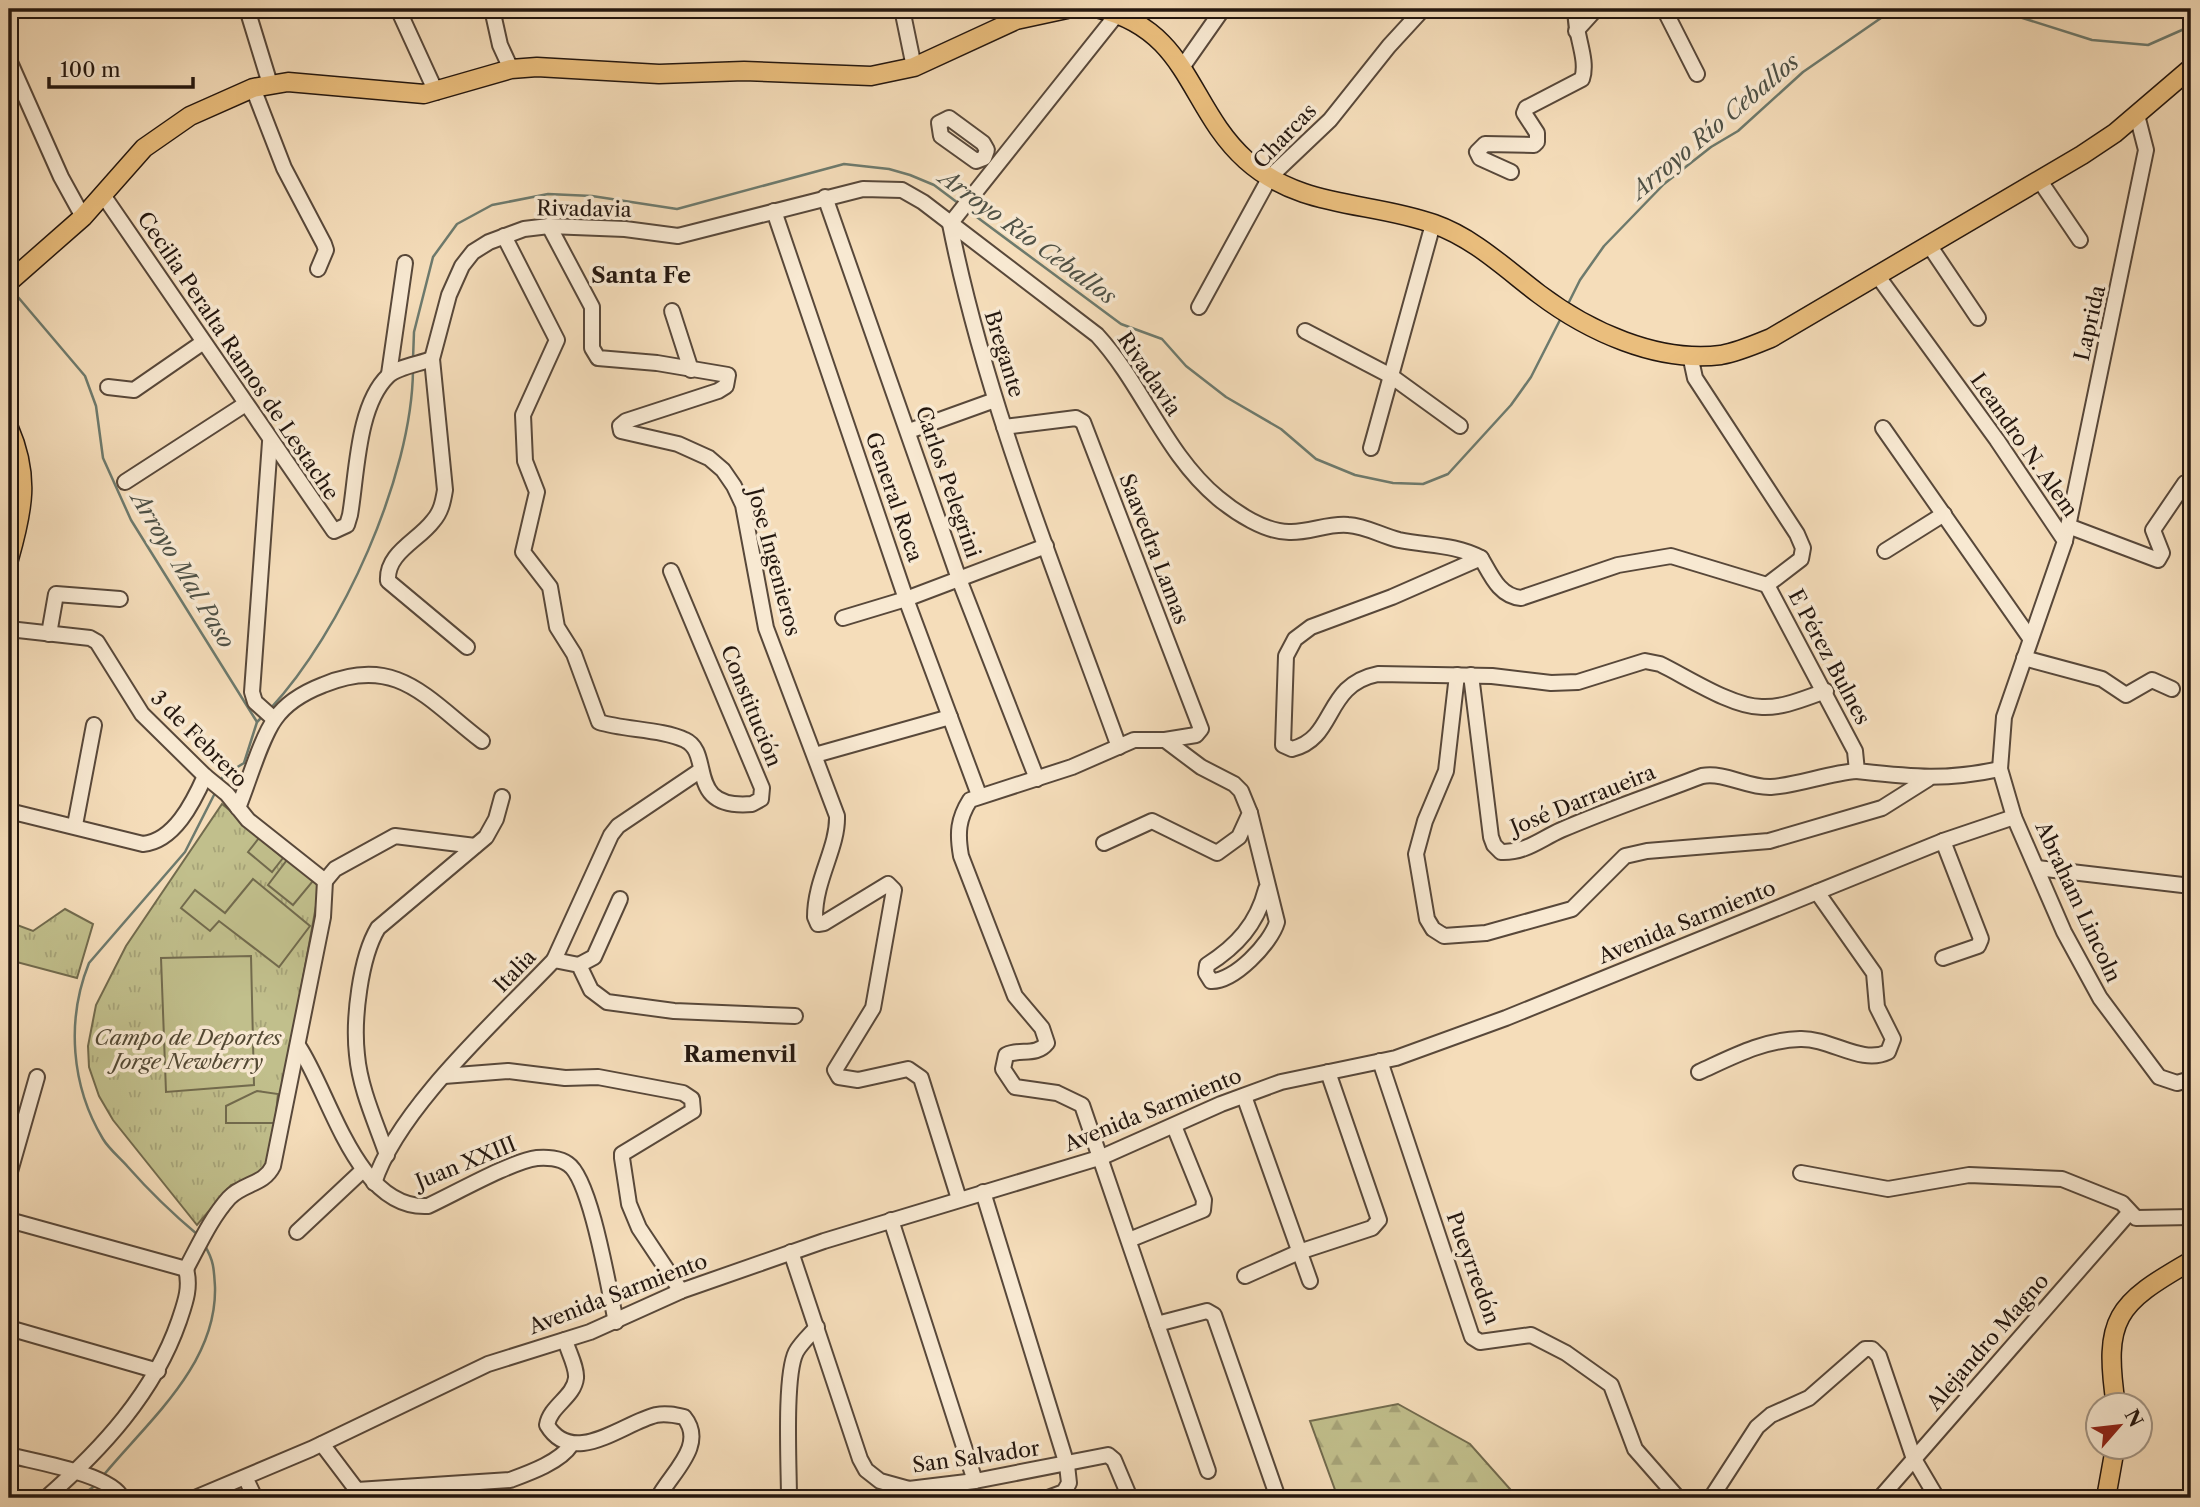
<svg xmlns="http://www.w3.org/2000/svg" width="2200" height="1507" viewBox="0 0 2200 1507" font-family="'Libre Caslon Text',serif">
<defs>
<pattern id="grass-tufts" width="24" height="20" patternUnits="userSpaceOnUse" patternTransform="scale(1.75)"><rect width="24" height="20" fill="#c1bf8c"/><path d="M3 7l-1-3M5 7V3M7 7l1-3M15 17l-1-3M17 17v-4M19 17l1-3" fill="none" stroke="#a6a378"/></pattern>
<pattern id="forest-firs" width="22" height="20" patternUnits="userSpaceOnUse" patternTransform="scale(1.75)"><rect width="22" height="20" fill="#c1bf8c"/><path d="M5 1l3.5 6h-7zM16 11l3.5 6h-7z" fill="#a6a378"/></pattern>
</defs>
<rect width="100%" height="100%" fill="#f5ddba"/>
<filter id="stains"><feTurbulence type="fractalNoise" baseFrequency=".00286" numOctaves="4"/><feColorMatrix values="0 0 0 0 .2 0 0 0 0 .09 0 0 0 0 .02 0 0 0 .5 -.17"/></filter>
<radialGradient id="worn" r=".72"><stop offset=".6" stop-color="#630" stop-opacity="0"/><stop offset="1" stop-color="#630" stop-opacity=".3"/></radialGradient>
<g fill="url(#grass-tufts)" stroke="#726b4e" stroke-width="2">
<polygon points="222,804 320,884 270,1160 255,1177 231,1185 197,1225 113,1120 99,1096 89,1067 88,1046 96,1005 126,946"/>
<polygon points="65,909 93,924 77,978 9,960 9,922 33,931"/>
</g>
<polygon fill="url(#forest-firs)" stroke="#726b4e" stroke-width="2" points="1398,1404 1470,1444 1518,1498 1338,1498 1310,1421"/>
<g fill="#c1bf8c" stroke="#726b4e" stroke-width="2">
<polygon points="259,838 283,858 272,872 248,852"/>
<polygon points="287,860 313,881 293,905 268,885"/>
<polygon points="253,879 310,926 279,967 219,921 210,931 181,908 195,890 225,913"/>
<polygon points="251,956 254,1085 166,1092 161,958"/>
<polygon points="257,1091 278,1094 275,1123 226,1123 226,1106"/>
</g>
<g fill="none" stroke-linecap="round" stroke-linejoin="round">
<g stroke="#6d7a6d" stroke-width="2.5">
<polyline points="1994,9 2092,40 2148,45 2191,26"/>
<polyline points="966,209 1121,324 1162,339 1186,366 1226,397 1281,429 1316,459 1355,475 1393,483 1423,484 1448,474 1511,405 1531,377 1562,316"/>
<polyline points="12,290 85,376 96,406 103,458 131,520 257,722"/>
<polyline points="1568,304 1580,280 1604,246 1664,184 1711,147 1738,131 1803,72 1894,9"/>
<polyline points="413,359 414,332 433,257 457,224 492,205 548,194 592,196 677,209 844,164 889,169 910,175 934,185 958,203"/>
<path d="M270,709C342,632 412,476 413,370"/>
<polyline points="220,783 223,776 244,763 257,722 263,716"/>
<path d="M198,1235C173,1214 150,1192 128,1167C120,1158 109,1149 103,1139C71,1086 66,1020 89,963L185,852L215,793"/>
<path d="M102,1477C147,1422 217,1365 215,1287C214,1270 214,1261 205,1246"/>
<polyline points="78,1498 96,1485"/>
</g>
<defs>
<g id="minor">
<polyline points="247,9 270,84"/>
<polyline points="398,9 436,92"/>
<polyline points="492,9 500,45 511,69"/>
<polyline points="902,9 914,67"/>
<polyline points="1664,9 1697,74"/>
<path d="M1118,13L950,224C986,404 1057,575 1119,747"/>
<polyline points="1576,31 1596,9"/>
<polyline points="9,60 61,177 83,217"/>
<polyline points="1183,66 1223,9"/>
<polyline points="253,88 284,168 324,244 326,250 318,269"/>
<polygon points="949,118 983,143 987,150 984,158 976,161 941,136 939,123"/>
<path d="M1511,172L1480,158L1477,152L1485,144L1534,145L1537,142V133L1524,113L1526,108L1582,79C1589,58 1573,32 1576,9"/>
<polyline points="2040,181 2080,240"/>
<path d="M103,195L334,531L347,525L350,515C357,475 357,406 388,376C397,367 419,364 432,359"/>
<polyline points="825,197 959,579 1037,779"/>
<polyline points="774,211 906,599 979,795"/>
<path d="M549,226L592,307V348L598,358L657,363L728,375L726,386L718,391L626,421L620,426L621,431L678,444L709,458L723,470L734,486L743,505L766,628L837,816C838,848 815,879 815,917L818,924L824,923L888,884L894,890L873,1008L835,1070L839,1077L858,1080L908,1069L921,1078L959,1199"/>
<path d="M504,236L557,340L523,415L525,461L537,492L523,552L550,587L557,627L574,654L599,722C624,730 662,729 685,740C714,753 684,810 752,804L761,799L762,788L671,571"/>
<polyline points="1929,245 1978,318"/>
<polyline points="1877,275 1997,440 2065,541 2004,717 2000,769 2014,817 2064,932 2100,998 2159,1077 2177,1083 2191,1079"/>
<polyline points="1199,307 1270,177 1330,120 1389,46 1423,9"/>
<polyline points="672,311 691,370"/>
<polyline points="1305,331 1391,376 1460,426"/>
<polyline points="1690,355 1695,378 1797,534 1803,548 1801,559 1767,585"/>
<polyline points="389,374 405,263"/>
<polyline points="108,387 134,390 202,343"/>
<polyline points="1004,427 1076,418 1083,422 1201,729 1196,735 1165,740"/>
<polyline points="1883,428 2030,638"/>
<polyline points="909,431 995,400"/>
<polyline points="270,442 252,692 255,702 274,719"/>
<polyline points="1371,448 1433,224"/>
<polyline points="125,482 244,405"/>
<polyline points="2068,526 2158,560 2162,553 2153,530 2185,483"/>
<polyline points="2065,541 2146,150 2137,115"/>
<polyline points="1885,551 1944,514"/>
<path d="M1481,558C1491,575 1499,596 1521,598L1618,565L1671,556L1767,585"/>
<path d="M1767,585L1855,751L1857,771C1912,777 1944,781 2000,769"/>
<polyline points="843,618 906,599 1046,546"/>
<polyline points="9,629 90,638 97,642 142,714 205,776 227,794 248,820 325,881"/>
<polyline points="49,634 56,594 120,599"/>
<path d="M467,647L388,581C386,553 418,541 433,521C441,512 443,502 445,490L432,359L449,295L462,266L473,252L489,242L524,229L549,226L625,229L678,236L863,189L902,190L923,202L1097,335C1143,385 1165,454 1218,498C1236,513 1265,532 1289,532C1309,533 1328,523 1348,525C1366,526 1382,536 1399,540C1429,546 1454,544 1481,558L1392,597L1311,627L1295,639L1286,656L1283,745L1292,749C1337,738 1323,685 1378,674L1492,676L1551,683L1578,682L1645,661L1660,664C1687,677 1732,707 1762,707C1784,708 1805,698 1826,691"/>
<polyline points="2024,658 2102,679 2126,695 2152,680 2172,689"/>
<polyline points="1457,675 1446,771 1425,821 1416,854 1427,919 1433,929 1444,936 1486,933 1572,909 1625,856 1647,851 1769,841 1882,808 1928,779"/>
<path d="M1471,675L1491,837L1494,845L1501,852C1525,853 1539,840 1561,830C1607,810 1655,794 1702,776C1726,772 1747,788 1771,787C1800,785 1828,773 1857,771"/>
<polyline points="815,755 950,717"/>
<path d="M238,808C248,784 261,738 275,719C286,703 305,692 323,685C397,654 427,699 482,741"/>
<path d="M9,811L143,844C174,841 193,803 205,776"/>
<path d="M1250,813L1277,922C1271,943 1234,982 1211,981L1206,973L1207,965C1237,946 1257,924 1266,889"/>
<polyline points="75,825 94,725"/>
<path d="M1104,843L1152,821L1217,853L1239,837L1250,813L1241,791L1234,784L1201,767L1165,740H1134L1072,767L970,800C958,819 957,833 961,856L1015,996L1042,1028L1047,1043C1036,1057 1020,1048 1006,1055L1003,1069L1015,1087L1057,1093L1082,1105L1157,1324L1207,1311L1214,1315L1278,1498"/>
<polyline points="2037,868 2191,886"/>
<polyline points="325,881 335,869 395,836 475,846"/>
<polyline points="1943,958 1978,946 1981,939 1943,841"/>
<polyline points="554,960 611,835 618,826 701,770"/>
<polyline points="579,965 594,957 620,899"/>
<path d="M299,1047C331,1096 357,1210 428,1206C454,1194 512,1161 537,1158C546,1157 560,1158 568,1164C591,1179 609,1291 616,1322"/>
<polyline points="1380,1061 1472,1337 1480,1342 1531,1335 1566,1353 1611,1385 1635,1449 1678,1498"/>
<path d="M1699,1072C1732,1057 1763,1040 1800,1039C1831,1038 1861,1065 1888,1052L1893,1039L1877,1007L1874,973L1817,892"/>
<polyline points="444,1076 508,1071 565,1078 598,1077 683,1093 692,1099 693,1111 622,1154 622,1158 629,1204 639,1228 681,1291"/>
<polyline points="1244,1096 1310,1281"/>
<path d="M387,1155C376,1123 360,1089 357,1055C353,1020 360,958 378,928L486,837L496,819L502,797"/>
<polyline points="1801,1173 1888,1189 1969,1175 2062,1179 2122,1203 2136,1218 2191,1217"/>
<polyline points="9,1175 37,1077"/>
<path d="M374,1183C398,1108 499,1018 554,960L579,965L591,990L607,1002L674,1011L795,1016"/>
<polyline points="983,1192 1067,1465 1069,1483 1064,1492 1048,1498"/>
<polyline points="9,1220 186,1269"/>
<polyline points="891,1220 975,1481"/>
<polyline points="297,1232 363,1170"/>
<polyline points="1129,1240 1203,1210 1204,1200 1174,1126"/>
<polyline points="791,1252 860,1459 866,1470 880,1481 909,1489 975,1481 1108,1455 1114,1460 1130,1498"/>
<path d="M186,1269C199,1245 211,1218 229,1198C243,1183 264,1185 273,1166L323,917L325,881"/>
<polyline points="1245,1276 1299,1252 1372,1228 1379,1220 1328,1072"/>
<polyline points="1157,1324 1208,1471"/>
<polyline points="9,1328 158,1371"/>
<path d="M565,1340C568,1351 577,1367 576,1378C574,1397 550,1406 547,1425C573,1468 623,1423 656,1415C666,1413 675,1415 684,1417C707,1445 671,1473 658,1498"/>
<polyline points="322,1444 362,1497"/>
<path d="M9,1455C35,1462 111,1474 122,1498"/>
<polyline points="246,1479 255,1498"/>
<path d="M357,1490L510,1480C529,1473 560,1462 571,1445"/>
<path d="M46,1498C102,1449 154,1393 179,1321C185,1303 191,1288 186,1269"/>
<polyline points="195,1498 311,1449 488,1364 590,1332 681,1291 824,1241 1102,1157 1221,1104 1281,1082 1396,1058 1506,1018 1943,841 2014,817"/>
<path d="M789,1498C789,1468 784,1376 796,1352C801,1343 810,1335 817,1327"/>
<polyline points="1711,1498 1757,1427 1771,1415 1809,1398 1865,1349 1872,1349 1879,1356 1914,1459 1937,1498"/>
<polyline points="1880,1498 2129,1213"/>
</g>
<g id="major">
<path d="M1100,9C1190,31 1188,108 1246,160C1300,209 1370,201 1434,224C1474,238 1506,269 1539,294C1588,331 1657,363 1721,355C1738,352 1754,345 1771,338L2082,155L2115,133L2191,68"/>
<polyline points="9,282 83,217 144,148 190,116 253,88 288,82 424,94 511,69 537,67 659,74 744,71 871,76 914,67 1016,20 1067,9"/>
<path d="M9,428C30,476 23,510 9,559"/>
<path d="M2116,1406C2103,1318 2116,1304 2191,1261"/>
<polyline points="2106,1498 2115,1448"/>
</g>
</defs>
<use href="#minor" stroke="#58483a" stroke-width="18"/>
<use href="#major" stroke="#24170f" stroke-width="21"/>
<use href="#minor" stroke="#f8e9d2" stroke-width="14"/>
<use href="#major" stroke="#eabe7d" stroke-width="18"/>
</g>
<g text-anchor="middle" stroke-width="7" stroke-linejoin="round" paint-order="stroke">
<g font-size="21" fill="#24170f" stroke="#f8e9d2">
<text transform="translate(1285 136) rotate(-46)" y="7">Charcas</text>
<text transform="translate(584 209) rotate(1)" y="7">Rivadavia</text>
<text transform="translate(2090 323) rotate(-77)" y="7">Laprida</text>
<text transform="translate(1004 354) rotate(73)" y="7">Bregante</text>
<text transform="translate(238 356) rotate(56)" y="7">Cecilia Peralta Ramos de Lestache</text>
<text transform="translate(1149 374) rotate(56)" y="7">Rivadavia</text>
<text transform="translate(2024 445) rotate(55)" y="7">Leandro N. Alem</text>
<text transform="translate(948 482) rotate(71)" y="7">Carlos Pelegrini</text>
<text transform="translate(894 497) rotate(71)" y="7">General Roca</text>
<text transform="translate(1154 549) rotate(69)" y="7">Saavedra Lamas</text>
<text transform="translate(774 562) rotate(75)" y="7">Jose Ingenieros</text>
<text transform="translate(1829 657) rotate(62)" y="7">E Pérez Bulnes</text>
<text transform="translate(751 706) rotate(68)" y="7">Constitución</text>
<text transform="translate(199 739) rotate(45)" y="7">3 de Febrero</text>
<text transform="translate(1583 800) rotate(-22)" y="7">José Darraueira</text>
<text transform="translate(2078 902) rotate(65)" y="7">Abraham Lincoln</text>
<text transform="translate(1687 922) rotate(-22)" y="7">Avenida Sarmiento</text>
<text transform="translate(515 971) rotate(-46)" y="7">Italia</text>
<text transform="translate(1153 1110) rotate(-22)" y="7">Avenida Sarmiento</text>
<text transform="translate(466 1163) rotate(-22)" y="7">Juan XXIII</text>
<text transform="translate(1473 1268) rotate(70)" y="7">Pueyrredón</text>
<text transform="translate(618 1294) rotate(-21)" y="7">Avenida Sarmiento</text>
<text transform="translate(1988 1342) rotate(-49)" y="7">Alejandro Magno</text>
<text transform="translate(976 1457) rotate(-8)" y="7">San Salvador</text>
</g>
<g font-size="21" font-style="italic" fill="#534934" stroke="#f8e9d2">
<text x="188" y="1045">Campo de Deportes<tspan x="188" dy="24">Jorge Newberry</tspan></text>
</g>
<g font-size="23" font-style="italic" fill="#4e5146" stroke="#f8e9d2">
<text transform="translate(1715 126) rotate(-40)" y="8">Arroyo Río Ceballos</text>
<text transform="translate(1028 237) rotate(36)" y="8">Arroyo Río Ceballos</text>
<text transform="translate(183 570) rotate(59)" y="8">Arroyo Mal Paso</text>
</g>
<g font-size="23" font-weight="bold" fill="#24170f" stroke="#f8e9d2">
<text x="641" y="283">Santa Fe</text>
<text x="740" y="1062">Ramenvil</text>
</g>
</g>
<rect width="2200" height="1507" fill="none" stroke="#f5ddba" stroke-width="35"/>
<rect x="10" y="10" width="2179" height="1486" fill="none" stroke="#24170f" stroke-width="3.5"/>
<rect x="18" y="18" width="2165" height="1472" fill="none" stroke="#24170f" stroke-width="2"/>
<g transform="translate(2119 1426) rotate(62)"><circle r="33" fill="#f8e9d2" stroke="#a39584" stroke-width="2"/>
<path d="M0-5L12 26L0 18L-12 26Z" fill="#8f2418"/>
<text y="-10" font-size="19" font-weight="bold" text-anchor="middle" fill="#24170f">N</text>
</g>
<path d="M49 77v10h144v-10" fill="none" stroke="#24170f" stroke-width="3.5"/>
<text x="60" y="77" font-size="21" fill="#24170f" stroke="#f8e9d2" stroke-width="5" paint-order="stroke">100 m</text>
<rect width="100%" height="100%" filter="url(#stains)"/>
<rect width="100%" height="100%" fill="url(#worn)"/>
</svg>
